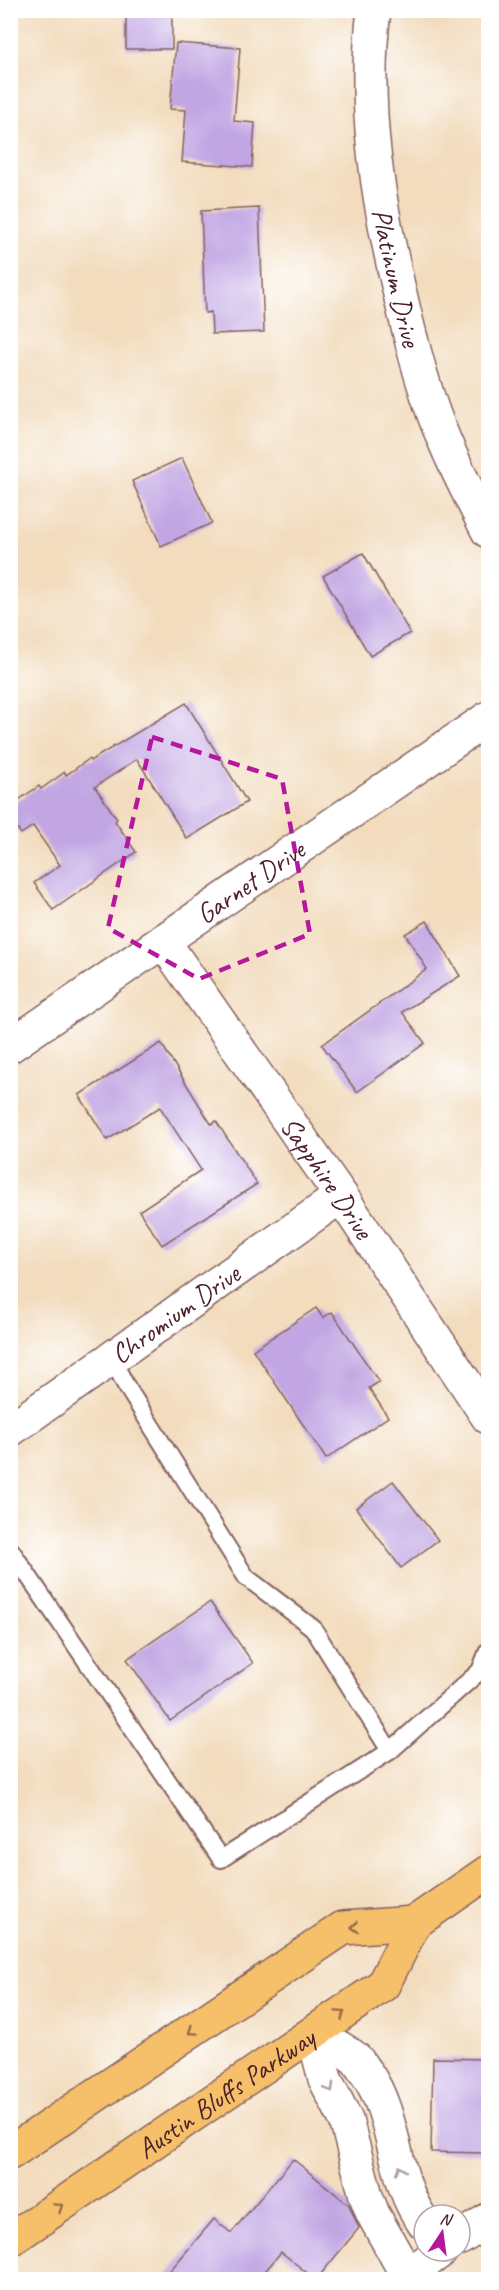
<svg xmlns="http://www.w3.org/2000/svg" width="499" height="2290" viewBox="0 0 499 2290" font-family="Caveat,sans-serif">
<rect width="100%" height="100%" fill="#fff"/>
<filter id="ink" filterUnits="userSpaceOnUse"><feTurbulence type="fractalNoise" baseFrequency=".0167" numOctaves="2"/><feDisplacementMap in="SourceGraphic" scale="12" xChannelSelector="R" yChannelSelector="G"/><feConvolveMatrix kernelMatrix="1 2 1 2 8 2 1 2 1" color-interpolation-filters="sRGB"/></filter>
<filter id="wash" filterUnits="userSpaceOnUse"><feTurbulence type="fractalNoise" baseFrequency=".008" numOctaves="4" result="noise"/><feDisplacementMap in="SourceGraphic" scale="24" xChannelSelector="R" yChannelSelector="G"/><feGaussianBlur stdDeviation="1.35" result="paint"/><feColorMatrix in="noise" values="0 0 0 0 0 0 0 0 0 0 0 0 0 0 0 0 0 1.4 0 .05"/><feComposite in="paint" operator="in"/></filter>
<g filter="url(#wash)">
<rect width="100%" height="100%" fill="#f2dcbd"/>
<g id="blocks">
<g fill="#c1a6e3">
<rect x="126" y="10" width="46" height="39"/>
<polygon points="176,43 240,48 234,121 255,123 252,167 182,162 186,110 170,109"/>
<polygon points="259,208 264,332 212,334 211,312 205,313 201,211"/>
<polygon points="182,458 212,523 161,546 132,481"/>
<polygon points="363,553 410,633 370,656 323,576"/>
<polygon points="186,703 247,802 187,839 137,759 95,787 117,819 115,821 136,852 53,910 34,883 60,865 33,826 21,834 10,819 10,806 39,786 41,789 65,772 66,775 89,759 90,761"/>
<polygon points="427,921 460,976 402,1012 425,1043 357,1092 322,1045 427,969 405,934"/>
<polygon points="161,1043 211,1124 216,1121 257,1184 162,1245 139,1211 201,1170 160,1107 107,1140 79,1095"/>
<polygon points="316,1308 323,1318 332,1312 379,1382 369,1388 388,1417 326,1459 253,1350"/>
<polygon points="393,1481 438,1540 401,1568 356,1508"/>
<polygon points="210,1602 253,1663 170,1721 127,1659"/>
<polygon points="433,2058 489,2059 489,2153 431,2152"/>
<polygon points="293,2159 349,2205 359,2228 316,2280 281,2252 258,2280 162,2280 214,2219 231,2233"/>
</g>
</g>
</g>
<g filter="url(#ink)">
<use href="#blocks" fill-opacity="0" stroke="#85615e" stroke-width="1.5"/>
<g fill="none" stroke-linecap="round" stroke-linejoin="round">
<defs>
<g id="service">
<polyline points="10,1549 221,1859 390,1751 313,1628 246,1577 125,1384 112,1358"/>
<polyline points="390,1751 480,1671 488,1651"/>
</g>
<g id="minor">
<path id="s1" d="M374,10C362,107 378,204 401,298C410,337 420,375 433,412C448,453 468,492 488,531"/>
<path id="s2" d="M163,941L341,1196L488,1417"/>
<path id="s3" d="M10,1046L488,718"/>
<path id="s4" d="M10,1430L341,1196"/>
<polyline points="313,2033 325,2079 346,2120 366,2196 373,2214 407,2275"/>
<path d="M313,2033C327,2041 344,2049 356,2059C360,2063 363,2070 367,2074C398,2119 391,2179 424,2223"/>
<polyline points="460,2238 488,2220"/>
<polyline points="401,2280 441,2251"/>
</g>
<g id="primary">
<polyline points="10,2153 343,1928 414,1923"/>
<path id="s5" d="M10,2240L383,1985L414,1923L488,1872"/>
</g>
</defs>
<use href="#service" stroke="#85615e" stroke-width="20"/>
<use href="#minor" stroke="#85615e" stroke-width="36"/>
<use href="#primary" stroke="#85615e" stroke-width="36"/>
<use href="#service" stroke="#fff" stroke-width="16"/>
<use href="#minor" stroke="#fff" stroke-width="33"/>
<use href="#primary" stroke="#f6c06b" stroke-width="33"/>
</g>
<defs><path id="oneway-chevron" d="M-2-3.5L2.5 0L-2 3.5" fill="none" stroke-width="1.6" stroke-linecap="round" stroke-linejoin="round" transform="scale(1.5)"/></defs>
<g stroke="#976748">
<use href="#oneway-chevron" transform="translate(355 1927) rotate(176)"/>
<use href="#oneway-chevron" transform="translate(341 2014) rotate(-34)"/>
<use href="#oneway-chevron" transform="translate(192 2031) rotate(146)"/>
<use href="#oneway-chevron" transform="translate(59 2207) rotate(-34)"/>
</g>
<g stroke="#ae9aa0">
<use href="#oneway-chevron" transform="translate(330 2088) rotate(60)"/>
<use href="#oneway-chevron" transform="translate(400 2170) rotate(-107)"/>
</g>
</g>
<path fill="none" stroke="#b5179e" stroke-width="4.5" stroke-dasharray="12 8" stroke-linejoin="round" d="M152,737L282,779L310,934L199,979L108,928Z"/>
<g text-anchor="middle" stroke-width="5" stroke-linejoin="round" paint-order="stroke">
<g font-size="28" fill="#4a1f2b" stroke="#fff">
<text dy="10" stroke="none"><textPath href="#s1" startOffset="270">Platinum Drive</textPath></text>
<text dy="10" stroke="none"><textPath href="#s3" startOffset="291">Garnet Drive</textPath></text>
<text dy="10" stroke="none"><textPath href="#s2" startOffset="288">Sapphire Drive</textPath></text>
<text dy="10" stroke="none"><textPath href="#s4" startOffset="202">Chromium Drive</textPath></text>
<text dy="10" stroke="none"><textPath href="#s5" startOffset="261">Austin Bluffs Parkway</textPath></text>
</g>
</g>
<rect width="499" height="2290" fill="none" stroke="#fff" stroke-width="36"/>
<g transform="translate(442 2233) rotate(13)"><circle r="28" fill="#ffffff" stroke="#b7a5aa" stroke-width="1.5"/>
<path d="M0-4.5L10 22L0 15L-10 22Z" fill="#b5179e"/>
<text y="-9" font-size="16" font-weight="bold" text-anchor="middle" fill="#4a1f2b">N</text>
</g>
</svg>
